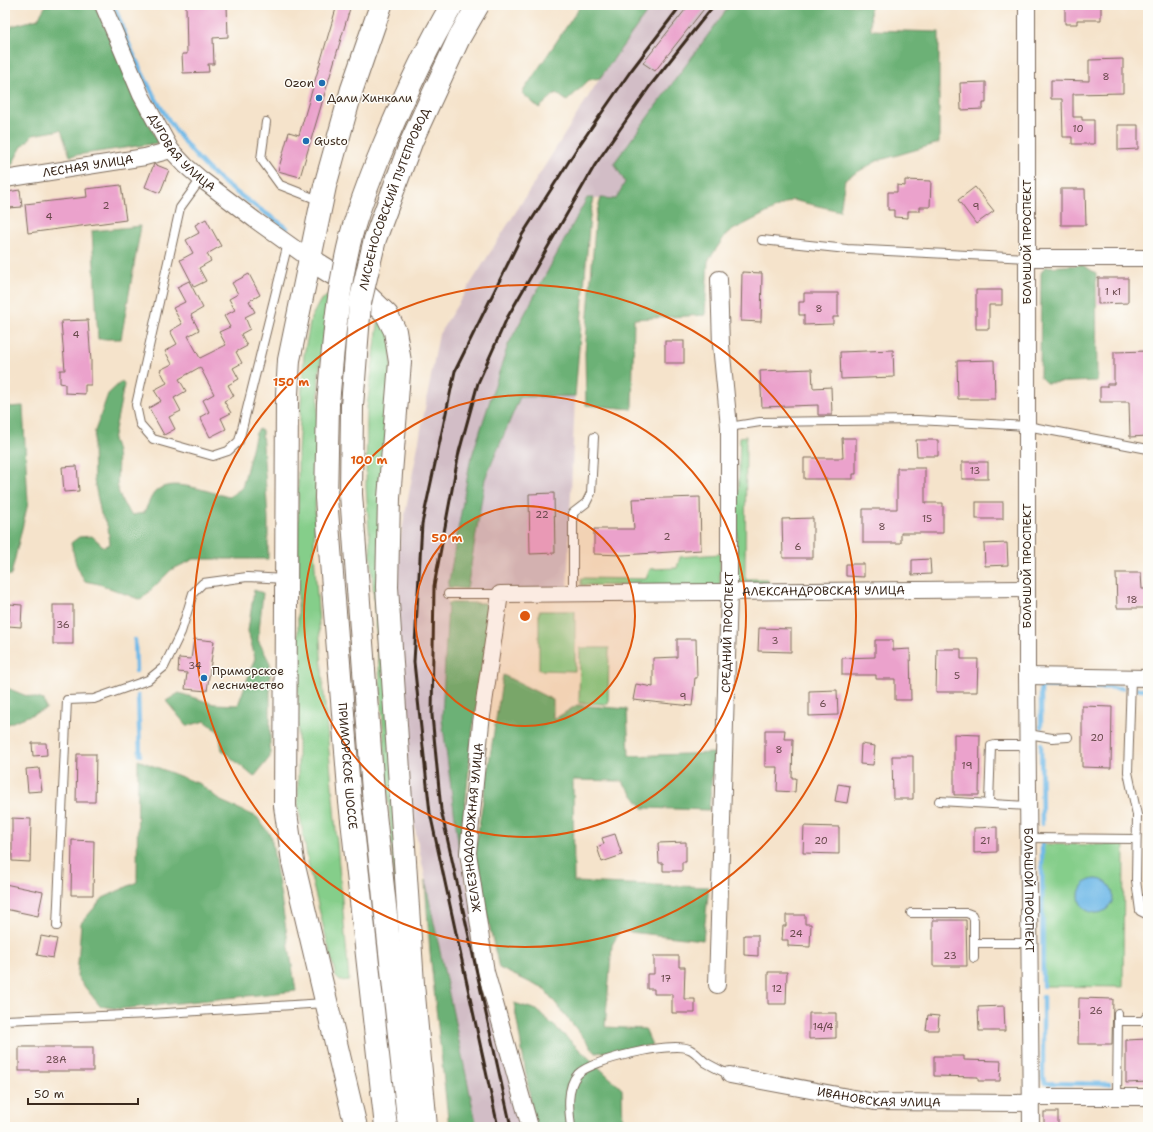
<svg xmlns="http://www.w3.org/2000/svg" width="1153" height="1132" viewBox="0 0 1153 1132" font-family="'Shantell Sans',sans-serif">
<rect width="100%" height="100%" fill="#fdfcf7"/>
<filter id="ink" filterUnits="userSpaceOnUse"><feTurbulence type="fractalNoise" baseFrequency=".025" numOctaves="2"/><feDisplacementMap in="SourceGraphic" scale="8" xChannelSelector="R" yChannelSelector="G"/><feConvolveMatrix kernelMatrix="1 2 1 2 8 2 1 2 1" color-interpolation-filters="sRGB"/></filter>
<filter id="wash" filterUnits="userSpaceOnUse"><feTurbulence type="fractalNoise" baseFrequency=".012" numOctaves="4" result="noise"/><feDisplacementMap in="SourceGraphic" scale="16" xChannelSelector="R" yChannelSelector="G"/><feGaussianBlur stdDeviation="0.9" result="paint"/><feColorMatrix in="noise" values="0 0 0 0 0 0 0 0 0 0 0 0 0 0 0 0 0 1.4 0 .05"/><feComposite in="paint" operator="in"/></filter>
<g filter="url(#wash)">
<rect width="100%" height="100%" fill="#f5e3cb"/>
<g fill="#d2bdc6">
<polygon points="652,5 730,5 721,16 616,200 587,198 508,345 448,587 442,719 460,856 523,1127 477,1127 408,795 394,573 439,334 600,78"/>
<polygon points="520,396 575,396 567,589 467,589 485,479"/>
</g>
<g fill="#85ce8a" stroke="#607c54">
<polygon points="330,294 319,373 314,552 323,683 349,980 340,981 336,977 310,873 298,805 298,451 304,355 311,318 320,301"/>
<polygon points="379,317 391,334 394,816 400,963 366,487 367,407"/>
<polygon points="746,436 745,579 768,579 768,587 735,585 740,437"/>
<polygon points="720,554 720,588 581,585 581,578 646,579 650,569 677,568 680,557"/>
<polygon points="539,611 575,611 575,671 539,670"/>
<polygon points="580,648 609,648 608,704 579,703"/>
<polygon points="1042,844 1124,845 1123,987 1043,986"/>
</g>
<g fill="#6cb176" stroke="#546e4a">
<polygon points="46,5 95,5 158,143 70,156 61,130 33,135 21,148 9,170 5,170 5,111 7,107 5,38 12,26 38,19"/>
<polygon points="581,5 652,5 600,78 589,80 567,101 556,93 539,108 522,93"/>
<polygon points="730,5 870,5 871,30 939,32 939,143 877,161 845,179 840,211 792,200 727,233 708,261 705,315 634,319 632,409 586,405 585,353 596,215 601,198 616,199 625,182 614,163"/>
<polygon points="587,198 594,198 590,216 575,396 520,397 485,479 467,589 448,587 470,462 508,345"/>
<polygon points="141,226 121,339 98,339 92,231"/>
<polygon points="1082,265 1096,273 1097,381 1046,383 1040,377 1041,273 1045,267"/>
<polygon points="5,355 9,407 23,406 28,503 11,575 5,576"/>
<path d="M122,381L124,385L113,440C126,467 105,486 132,515L144,513C147,507 150,498 154,493C169,475 211,493 229,497L242,488L256,433L259,429L262,431L268,518V559H194L171,570L141,600L99,584L84,581L76,564L71,543L79,537L92,536L104,547L110,544L108,527L101,514L94,480L93,446L95,431L108,394Z"/>
<polygon points="254,590 263,593 258,640 270,663 270,757 254,777 222,750 219,732 205,721 187,726 166,701 179,693 214,704 238,705 255,658 248,631"/>
<polygon points="448,603 485,603 491,629 473,728 460,856 442,719"/>
<polygon points="503,675 553,700 553,720 577,705 627,709 629,756 714,753 709,810 643,808 622,781 573,780 574,882 709,887 703,940 620,931 612,945 605,1027 645,1029 652,1045 596,1053 544,989 499,968 474,857"/>
<polygon points="5,687 24,695 44,700 46,709 5,725"/>
<polygon points="138,760 200,784 221,801 257,817 271,836 296,991 120,1009 100,1006 77,977 81,923 103,898 137,882"/>
<polygon points="425,880 477,1127 449,1127 430,953"/>
<polygon points="514,1003 537,1010 622,1089 623,1127 535,1127"/>
</g>
<circle fill="#70b9e8" stroke="#567283" cx="1096" cy="896" r="17"/>
<g fill="none" stroke-linecap="round" stroke-linejoin="round">
<g stroke="#70b9e8" stroke-width="4.5">
<path d="M114,5C134,63 166,129 211,172C234,193 262,210 287,228"/>
<polyline points="135,640 136,671"/>
<polyline points="1138,689 1148,689"/>
<polyline points="138,696 140,755"/>
<polyline points="1041,727 1041,686 1122,688"/>
<polyline points="1041,744 1042,824"/>
<polyline points="1042,844 1043,986"/>
<polyline points="1043,997 1043,1078 1045,1083 1109,1084"/>
</g>
</g>
<g id="blocks">
<g fill="#eba2cc">
<polygon points="186,5 227,5 228,37 213,38 214,64 208,64 209,72 183,73 182,54 187,54"/>
<polygon points="337,5 351,5 300,177 278,171 289,132 299,135"/>
<polygon points="689,5 707,5 655,71 643,63"/>
<polygon points="1065,5 1101,5 1101,20 1077,20 1077,24 1065,24"/>
<polygon points="1123,59 1123,93 1073,94 1073,117 1082,117 1082,120 1094,120 1094,144 1072,144 1072,137 1063,137 1062,99 1051,99 1051,80 1089,81 1089,60"/>
<polygon points="986,82 986,103 983,103 983,109 961,110 960,83"/>
<polygon points="1118,125 1138,125 1138,149 1118,150"/>
<polygon points="154,164 169,170 160,193 145,187"/>
<polygon points="905,180 931,181 930,207 920,207 920,211 908,211 908,218 894,217 894,210 888,210 888,192 897,192 897,185 905,186"/>
<polygon points="121,185 126,220 28,233 25,204 87,197 86,189"/>
<polygon points="975,187 994,211 976,224 958,200"/>
<polygon points="1061,189 1085,189 1086,225 1061,225"/>
<polygon points="20,190 22,207 9,208 7,192"/>
<polygon points="206,219 221,246 207,254 211,261 199,268 206,281 194,287 180,260 193,253 186,240 199,233 195,225"/>
<polygon points="742,272 762,273 761,322 741,321"/>
<polygon points="249,274 260,295 249,301 255,312 245,317 250,329 241,334 247,346 236,352 242,363 233,368 239,379 228,385 234,396 224,401 231,413 221,418 226,429 210,437 200,417 209,412 203,400 214,394 200,367 179,379 186,391 174,398 181,411 169,417 175,429 164,435 149,408 161,401 154,390 167,383 160,370 172,364 165,351 177,344 170,331 182,324 173,308 185,302 177,287 189,281 203,308 191,315 199,330 188,336 200,358 226,345 219,332 230,327 224,316 235,310 229,299 238,294 232,283"/>
<polygon points="1098,278 1128,278 1128,303 1098,304"/>
<polygon points="976,290 1002,290 1002,305 989,305 989,329 976,329"/>
<polygon points="804,293 838,293 838,317 833,317 833,324 804,325 804,315 799,315 799,302 804,302"/>
<polygon points="88,320 91,361 91,385 85,385 85,394 65,393 65,384 60,383 60,370 65,370 61,321"/>
<rect x="665" y="341" width="19" height="22"/>
<polygon points="893,350 894,377 841,379 840,352"/>
<polygon points="1148,351 1148,436 1130,437 1129,402 1100,402 1100,387 1107,387 1107,384 1114,384 1114,352"/>
<polygon points="994,360 995,399 958,399 957,361"/>
<polygon points="812,369 813,388 831,387 832,415 818,415 818,405 762,407 760,371"/>
<polygon points="842,438 856,438 856,474 853,474 853,479 804,479 804,458 843,458"/>
<polygon points="916,440 938,440 938,456 917,456"/>
<rect x="962" y="462" width="26" height="17"/>
<polygon points="77,466 79,491 64,492 62,467"/>
<polygon points="897,468 925,468 925,503 943,503 943,533 901,533 901,543 863,543 863,509 897,509"/>
<polygon points="554,493 555,553 530,554 529,494"/>
<polygon points="700,497 701,550 623,555 594,554 594,529 634,529 632,499"/>
<rect x="976" y="502" width="27" height="17"/>
<polygon points="813,518 813,558 783,558 782,519"/>
<polygon points="1007,543 1008,565 985,566 984,544"/>
<polygon points="930,559 931,574 912,575 912,560"/>
<polygon points="846,564 864,564 864,577 846,576"/>
<polygon points="1116,573 1141,573 1142,589 1148,589 1148,608 1117,608"/>
<polygon points="10,604 22,605 21,627 8,626"/>
<rect x="53" y="605" width="20" height="39"/>
<polygon points="759,628 791,629 791,652 758,651"/>
<polygon points="194,639 214,641 207,691 185,689 187,673 178,672 179,658 191,659"/>
<polygon points="677,639 696,639 697,678 695,678 692,706 633,700 636,684 653,687 653,658 677,657"/>
<polygon points="875,640 893,640 893,650 910,649 911,700 895,700 895,679 876,679 876,675 842,675 842,658 875,657"/>
<polygon points="937,649 961,649 961,659 978,659 977,692 936,692"/>
<polygon points="837,690 838,715 809,716 809,691"/>
<polygon points="1082,706 1112,707 1111,768 1082,767"/>
<polygon points="765,730 785,730 784,739 793,739 792,778 796,778 795,792 777,791 778,767 765,767"/>
<polygon points="954,734 980,735 979,795 954,795"/>
<polygon points="32,743 46,743 47,755 33,756"/>
<polygon points="861,744 875,746 873,765 860,764"/>
<polygon points="77,754 96,754 95,802 76,802"/>
<polygon points="892,756 913,756 913,799 893,799"/>
<polygon points="39,768 42,791 28,792 26,769"/>
<polygon points="838,784 850,786 847,803 835,801"/>
<polygon points="12,818 31,819 30,862 12,861"/>
<polygon points="804,826 839,827 839,854 803,853"/>
<polygon points="997,827 997,852 974,853 974,828"/>
<polygon points="615,834 622,855 602,862 597,847 604,844 602,838"/>
<polygon points="72,840 94,841 93,895 71,895"/>
<polygon points="686,842 686,862 682,862 682,871 663,871 663,863 659,863 658,843"/>
<polygon points="5,884 43,892 38,916 5,909"/>
<polygon points="786,915 805,915 805,924 811,924 810,947 788,946 788,940 782,940 783,926 786,926"/>
<polygon points="933,920 966,920 967,966 933,966"/>
<polygon points="744,935 758,935 758,956 744,955"/>
<polygon points="41,936 57,939 53,958 37,955"/>
<polygon points="654,956 679,956 679,967 685,967 684,999 695,999 695,1013 672,1013 672,994 654,994 654,989 647,989 647,974 654,974"/>
<polygon points="768,972 787,972 786,1004 768,1004"/>
<polygon points="1079,998 1113,999 1112,1044 1078,1044"/>
<polygon points="1004,1006 1005,1031 979,1031 978,1007"/>
<polygon points="809,1013 836,1013 836,1038 809,1039"/>
<polygon points="928,1015 939,1016 938,1030 926,1030"/>
<polygon points="1148,1039 1148,1082 1126,1083 1126,1040"/>
<rect x="19" y="1047" width="74" height="24"/>
<polygon points="934,1056 964,1056 964,1060 1001,1061 1000,1081 978,1081 978,1077 934,1076"/>
<rect x="1044" y="1112" width="14" height="15"/>
</g>
</g>
</g>
<g filter="url(#ink)">
<use href="#blocks" fill-opacity="0" stroke="#7c6b5b" stroke-width="1"/>
<g fill="none" stroke-linecap="round" stroke-linejoin="round">
<defs>
<g id="lane">
<polyline points="266,122 261,159 280,185 321,201"/>
<polyline points="201,179 180,208 136,405 140,424 153,439 213,456 228,451 239,441 288,243"/>
<polyline points="762,240 847,249 1027,258"/>
<polyline points="729,427 760,422 917,420 1027,426 1148,449"/>
<polyline points="448,594 500,594"/>
<polyline points="573,594 573,513 586,503 591,493 594,437"/>
<polyline points="1131,678 1128,772 1137,815 1136,880 1140,911 1148,915"/>
<polyline points="1028,734 1052,738 1068,737"/>
<polyline points="939,801 1028,806"/>
<polyline points="989,803 991,746 995,745 1028,745"/>
<polyline points="1029,838 1136,839"/>
<polyline points="911,913 967,913 972,915 974,920 974,958"/>
<polyline points="57,926 67,700 94,699 148,680 164,667 181,632 193,593 203,583 247,577 285,579"/>
<polyline points="974,943 1029,943"/>
<polyline points="5,1020 150,1014 325,1003"/>
<polyline points="1118,1021 1143,1021 1148,1015"/>
<polyline points="1117,1097 1118,1013"/>
<path d="M571,1127C569,1111 566,1087 578,1074C591,1060 671,1041 689,1049C695,1051 700,1058 705,1062C713,1067 722,1071 730,1075"/>
</g>
<g id="street">
<path id="s1" d="M103,5L141,95L171,150L186,166L201,179L255,220L311,260"/>
<path id="s2" d="M1027,5V676L1031,1127"/>
<path id="s3" d="M5,179L145,157L171,150"/>
<polyline points="1027,258 1148,258"/>
<polyline points="1027,676 1148,678"/>
<path id="s4" d="M717,985L729,592V427L721,345L719,279"/>
<path id="s5" d="M730,1075L875,1102L1031,1103"/>
<polyline points="1031,1097 1148,1097"/>
<path id="s6" d="M530,1127L486,972L468,853L481,723L500,594L1027,589"/>
</g>
<g id="secondary">
<polyline points="311,260 364,293 387,315 395,331 400,362 389,498 387,587 413,984 426,1127"/>
<polyline points="356,1127 293,862 285,806 287,394 289,360 325,186 352,89 381,5"/>
</g>
<g id="primary">
<path id="s7" d="M328,404L326,498L350,802L386,1127"/>
<polyline points="352,406 351,494 374,805 409,1127"/>
</g>
</defs>
<use href="#lane" stroke="#7c6b5b" stroke-width="10"/>
<use href="#street" stroke="#7c6b5b" stroke-width="18"/>
<use href="#secondary" stroke="#7c6b5b" stroke-width="24"/>
<use href="#primary" stroke="#7c6b5b" stroke-width="24"/>
<use href="#lane" stroke="#fff" stroke-width="8"/>
<use href="#street" stroke="#fff" stroke-width="16"/>
<use href="#secondary" stroke="#fff" stroke-width="22"/>
<use href="#primary" stroke="#fff" stroke-width="22"/>
<g stroke="#3b2a1e" stroke-width="3">
<polyline points="498,1127 430,813 414,662 422,524 455,371 522,235 578,147 630,72 681,5"/>
<polyline points="511,1127 441,810 432,715 434,586 459,452 478,383 507,318 595,165 650,86 714,5"/>
</g>
<defs>
<g id="primary-bridge">
<path d="M328,404C333,348 337,291 351,236C359,206 371,176 383,147C403,99 425,50 452,5"/>
<path id="s8" d="M352,406L360,303L375,239L412,140L459,38L478,5"/>
</g>
</defs>
<use href="#primary-bridge" stroke="#7c6b5b" stroke-width="24" stroke-linecap="butt"/>
<use href="#primary-bridge" stroke="#fff" stroke-width="22"/>
</g>
</g>
<circle cx="525" cy="616" r="110" fill="#df570d" fill-opacity=".12"/>
<g fill="none" stroke="#df570d" stroke-width="2">
<circle cx="525" cy="616" r="110"/>
<circle cx="525" cy="616" r="221"/>
<circle cx="525" cy="616" r="331"/>
</g>
<g fill="#1f6fb2" stroke="#fdfcf7" stroke-width="1.5">
<circle cx="322" cy="83" r="4"/>
<circle cx="319" cy="98" r="4"/>
<circle cx="306" cy="141" r="4"/>
<circle cx="204" cy="678" r="4"/>
</g>
<g text-anchor="middle" stroke-width="3" stroke-linejoin="round" paint-order="stroke">
<g font-size="10" fill="#67484a">
<text x="1106" y="80">8</text>
<text x="1078" y="132">10</text>
<text x="106" y="209">2</text>
<text x="976" y="210">9</text>
<text x="49" y="220">4</text>
<text x="1113" y="295">1 к1</text>
<text x="819" y="312">8</text>
<text x="76" y="338">4</text>
<text x="975" y="474">13</text>
<text x="542" y="518">22</text>
<text x="927" y="522">15</text>
<text x="882" y="530">8</text>
<text x="667" y="540">2</text>
<text x="798" y="550">6</text>
<text x="1132" y="603">18</text>
<text x="63" y="628">36</text>
<text x="775" y="644">3</text>
<text x="195" y="669">34</text>
<text x="957" y="679">5</text>
<text x="683" y="700">9</text>
<text x="823" y="707">6</text>
<text x="1097" y="741">20</text>
<text x="779" y="753">8</text>
<text x="967" y="769">19</text>
<text x="821" y="844">20</text>
<text x="985" y="844">21</text>
<text x="796" y="937">24</text>
<text x="950" y="959">23</text>
<text x="666" y="982">17</text>
<text x="777" y="992">12</text>
<text x="1096" y="1014">26</text>
<text x="823" y="1030">14/4</text>
<text x="56" y="1063">28А</text>
</g>
<g font-size="12" fill="#3b2a1e" stroke="#fdfcf7" text-anchor="start">
<text x="314" y="87" text-anchor="end">Ozon</text>
<text x="327" y="102">Дали Хинкали</text>
<text x="314" y="145">Gusto</text>
<text x="212" y="675">Приморское<tspan x="212" dy="14">лесничество</tspan></text>
</g>
<g font-size="12" fill="#3b2a1e" stroke="#fdfcf7">
<text dy="4" stroke="none"><textPath href="#s1" startOffset="169">ДУГОВАЯ УЛИЦА</textPath></text>
<text dy="4" stroke="none"><textPath href="#s3" startOffset="84">ЛЕСНАЯ УЛИЦА</textPath></text>
<text dy="4" stroke="none"><textPath href="#s8" startOffset="213">ЛИСЬЕНОСОВСКИЙ ПУТЕПРОВОД</textPath></text>
<text transform="translate(1027 242) rotate(-90)" y="4">БОЛЬШОЙ ПРОСПЕКТ</text>
<text transform="translate(1027 566) rotate(-90)" y="4">БОЛЬШОЙ ПРОСПЕКТ</text>
<text dy="4" stroke="none"><textPath href="#s6" startOffset="866">АЛЕКСАНДРОВСКАЯ УЛИЦА</textPath></text>
<text dy="4" stroke="none"><textPath href="#s4" startOffset="353">СРЕДНИЙ ПРОСПЕКТ</textPath></text>
<text dy="4" stroke="none"><textPath href="#s7" startOffset="363">ПРИМОРСКОЕ ШОССЕ</textPath></text>
<text dy="4" stroke="none"><textPath href="#s6" startOffset="307">ЖЕЛЕЗНОДОРОЖНАЯ УЛИЦА</textPath></text>
<text dy="4" stroke="none"><textPath href="#s2" startOffset="885">БОЛЬШОЙ ПРОСПЕКТ</textPath></text>
<text dy="4" stroke="none"><textPath href="#s5" startOffset="151">ИВАНОВСКАЯ УЛИЦА</textPath></text>
</g>
</g>
<circle cx="525" cy="616" r="6" fill="#df570d" stroke="#fdfcf7" stroke-width="2"/>
<g font-size="12" text-anchor="middle" font-weight="bold" fill="#df570d" stroke="#fdfcf7" stroke-width="3" stroke-linejoin="round" paint-order="stroke">
<text x="291" y="386">150 m</text>
<text x="369" y="464">100 m</text>
<text x="447" y="542">50 m</text>
</g>
<rect width="1153" height="1132" fill="none" stroke="#fdfcf7" stroke-width="20"/>
<path d="M28 1098v6h110v-6" fill="none" stroke="#3b2a1e" stroke-width="2"/>
<text x="34" y="1098" font-size="12" fill="#3b2a1e" stroke="#fdfcf7" stroke-width="3" paint-order="stroke">50 m</text>
</svg>
